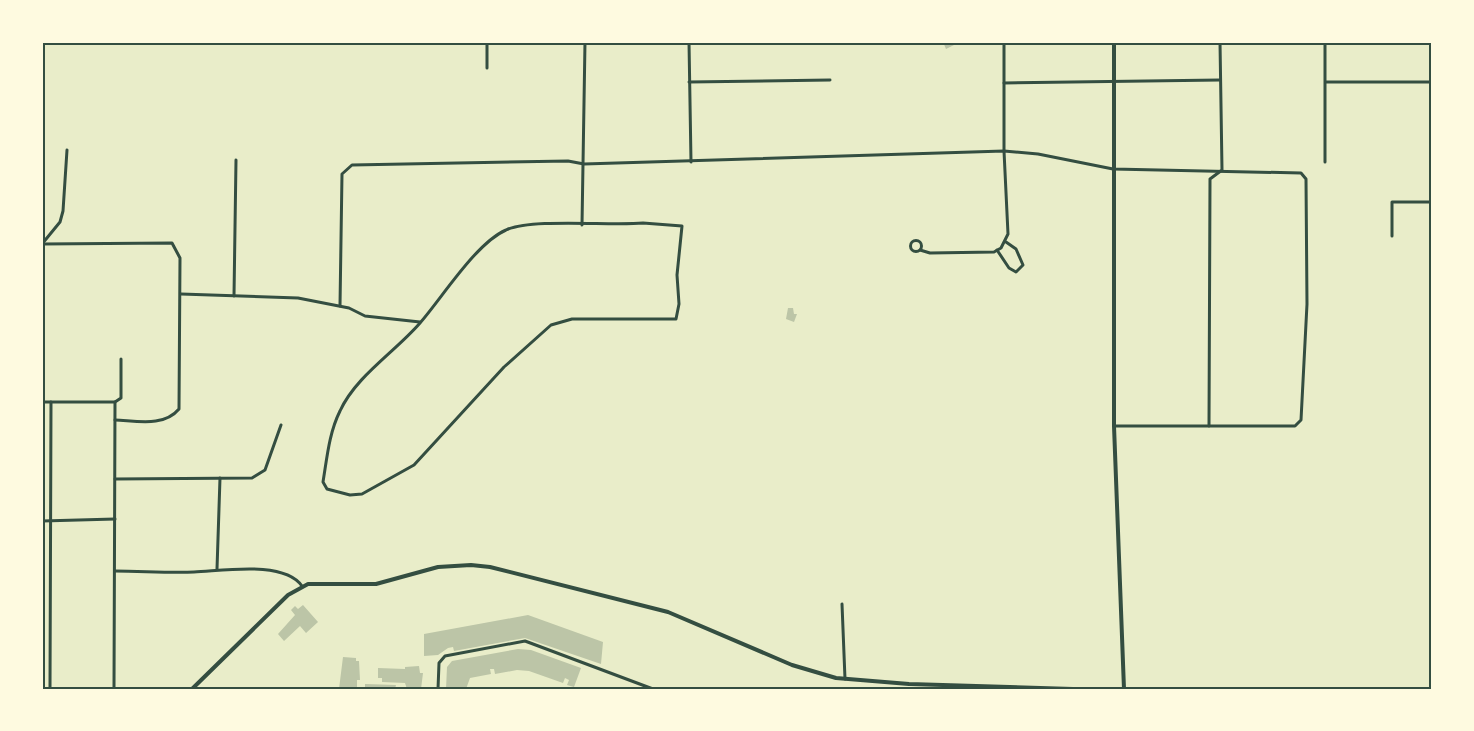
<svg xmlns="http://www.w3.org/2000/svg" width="1474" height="731" viewBox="0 0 1474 731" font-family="Raleway,sans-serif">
<rect width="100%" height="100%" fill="#e9edc9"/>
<g fill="#bcc5a7">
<polygon points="943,42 960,42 946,49"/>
<polygon points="788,308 793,308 794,314 797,314 794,322 786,319"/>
<polygon points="303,605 318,622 306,633 300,626 284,641 278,634 295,615 291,610 295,606 298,609"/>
<polygon points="528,615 603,642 601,664 525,638 454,651 453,647 448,648 438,655 424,656 424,634"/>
<polygon points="518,649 531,650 581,668 574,687 567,685 569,680 565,678 563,683 529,671 517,670 495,674 494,669 490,669 491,674 470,678 466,689 446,689 447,667 452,661"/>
<polygon points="343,657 356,658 356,661 359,661 360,680 357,680 357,689 339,689"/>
<polygon points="419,666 420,673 423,673 421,689 407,689 405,683 382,682 382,678 378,678 378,668 405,669 405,667"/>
<polygon points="365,684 396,685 395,689 365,689"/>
</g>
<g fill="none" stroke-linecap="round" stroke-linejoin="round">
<g stroke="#344e41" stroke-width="3">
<polyline points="487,42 487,68"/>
<polyline points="689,42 691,162"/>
<polyline points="1325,42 1325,162"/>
<polyline points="689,82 830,80"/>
<polyline points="1326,82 1432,82"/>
<polyline points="1004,83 1220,80"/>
<path d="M643,223L682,226L677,275L679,304L676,319H572L551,325L504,367L414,465L362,494L350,495L327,489L323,482C327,458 329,433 340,411C356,376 395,352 420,323C442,298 476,243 506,230C532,218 610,226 643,223Z"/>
<polyline points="582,225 585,42"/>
<polyline points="1392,236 1392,202 1432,202"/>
<circle cx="916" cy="246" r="5.5"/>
<path d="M42,244L172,243L180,258L179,409C164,427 138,421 115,420"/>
<polyline points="42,244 60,222 63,211 67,150"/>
<polyline points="920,250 930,253 994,252 1001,248 1008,234 1004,151 1004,42"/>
<polyline points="997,250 1009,268 1016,272 1023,265 1016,249 1006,242"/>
<polyline points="181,294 298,298 349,308 365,316 420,322"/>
<polyline points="234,296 236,160"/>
<polyline points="340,306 342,174 352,165 568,161 584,164 1004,151 1038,154 1113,169 1301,173 1306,179 1307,304 1301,420 1295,426 1114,426"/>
<polyline points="42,402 115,402"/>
<polyline points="1209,426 1210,179 1222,170 1220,42"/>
<polyline points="115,479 252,478 265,470 281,425"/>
<polyline points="42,521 115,519"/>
<polyline points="217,569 220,478"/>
<path d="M115,571C141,571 168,573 194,572C222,571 284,560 302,586"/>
<polyline points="842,604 845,679"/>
<polyline points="50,689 51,402"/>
<polyline points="114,689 115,402 121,398 121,359"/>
<polyline points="438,689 439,663 445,656 525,641 653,689"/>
</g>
<polyline stroke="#344e41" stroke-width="4" points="1114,42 1114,426 1124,689"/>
<polyline stroke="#344e41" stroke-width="4" points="192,689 288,595 308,584 376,584 438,567 471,565 490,567 668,612 792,665 836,678 909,684 1073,689"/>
</g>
<rect width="1474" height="731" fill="none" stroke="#fefae0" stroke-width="87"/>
<rect x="44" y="44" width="1386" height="644" fill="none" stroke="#344e41" stroke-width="2"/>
</svg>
